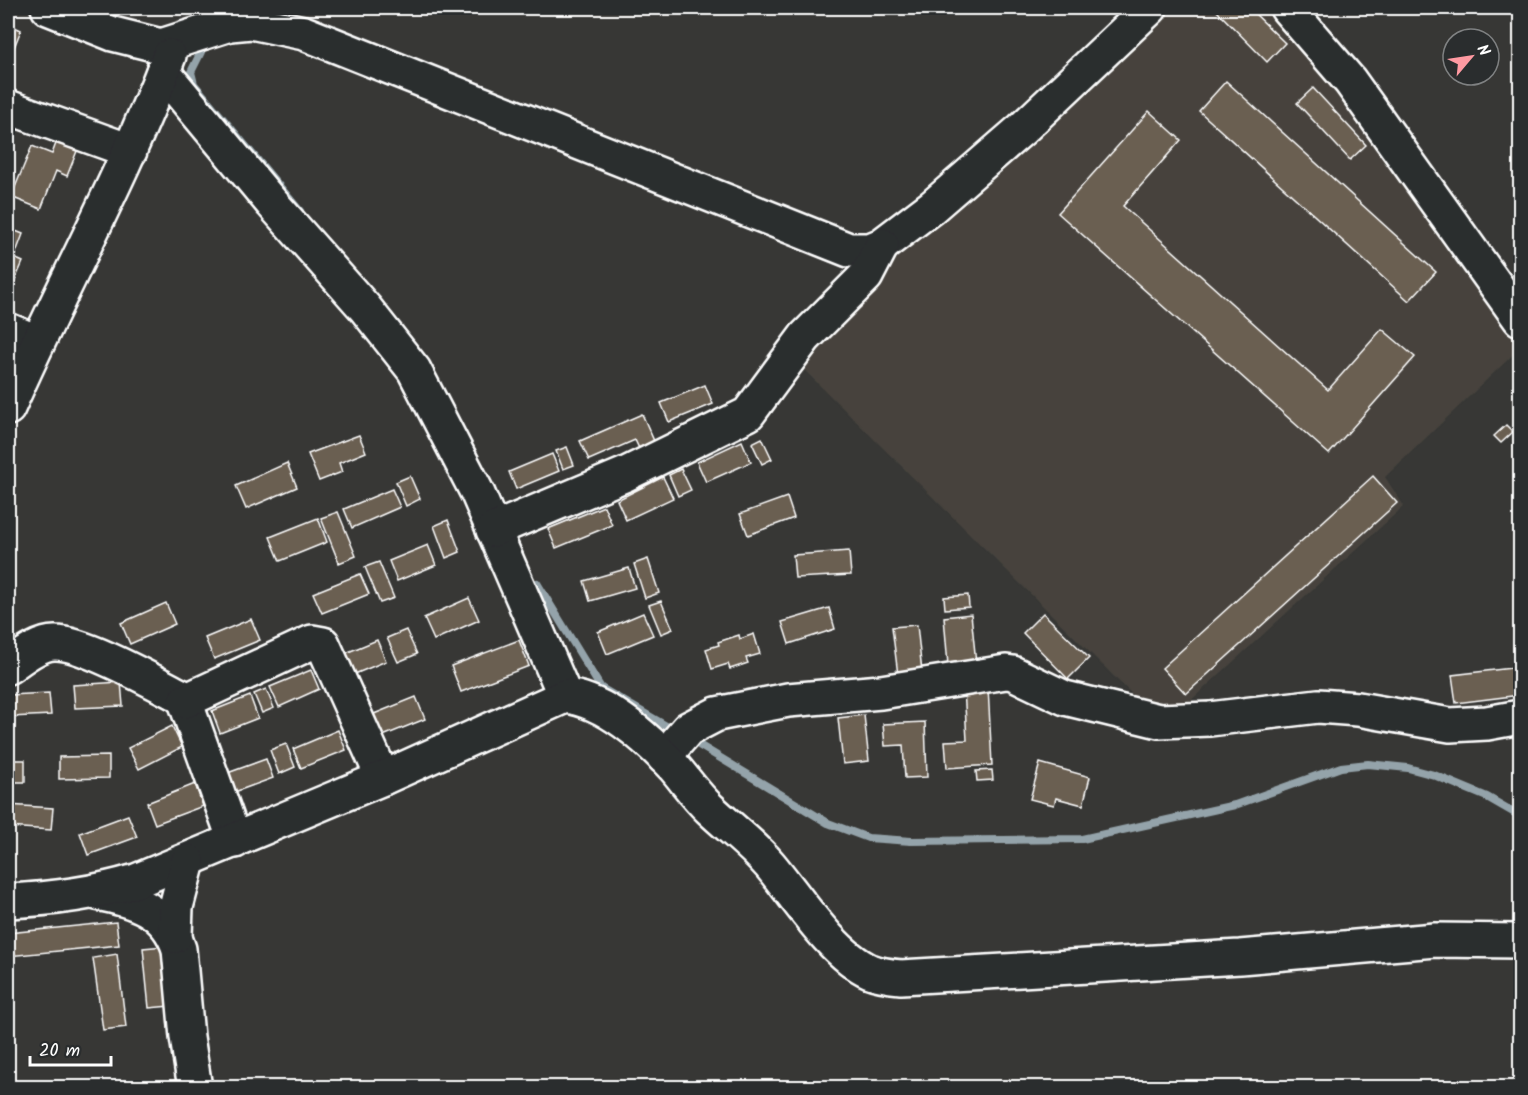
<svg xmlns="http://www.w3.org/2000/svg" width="1528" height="1095" viewBox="0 0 1528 1095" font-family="Kalam,sans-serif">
<rect width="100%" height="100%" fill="#373735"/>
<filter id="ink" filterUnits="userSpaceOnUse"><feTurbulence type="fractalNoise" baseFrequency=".0167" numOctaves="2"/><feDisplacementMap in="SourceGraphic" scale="12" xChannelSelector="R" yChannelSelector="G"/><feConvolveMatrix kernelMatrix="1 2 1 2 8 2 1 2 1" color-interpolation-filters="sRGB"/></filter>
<g filter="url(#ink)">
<polygon fill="#46433d" points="1164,8 1276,8 1520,332 1520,348 1385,477 1404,506 1177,713 1150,712 795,361 885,263"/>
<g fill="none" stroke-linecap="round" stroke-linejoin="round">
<g stroke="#94a3aa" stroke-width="8">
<polyline points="785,8 795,10 806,8"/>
<polyline points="201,52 191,72 194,84 300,211"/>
<polyline points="537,583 601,688 678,733"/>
<polyline points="689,739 828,823 868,838 911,841 1082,839 1235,805 1341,767 1368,764 1408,768 1434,775 1487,797 1520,816"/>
</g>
</g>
<g fill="#6a5e51" stroke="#fff" stroke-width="1.5">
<polygon points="1218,8 1249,8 1285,43 1267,62 1216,10"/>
<polygon points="8,24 21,30 13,50 8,47"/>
<polygon points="1226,81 1436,272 1409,301 1199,111"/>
<polygon points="1313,88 1366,145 1350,160 1297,103"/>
<polygon points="1149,111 1181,140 1123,206 1328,390 1382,329 1415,357 1329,454 1058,213"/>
<polygon points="58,138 79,146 67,176 56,171 41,209 11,197 32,146 52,154"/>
<polygon points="8,228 23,234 14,258 23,262 15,280 8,277"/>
<polygon points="705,385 713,404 669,422 661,403"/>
<polygon points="642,414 658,450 643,457 635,440 589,460 580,441"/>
<polygon points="1506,425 1513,432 1501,443 1494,436"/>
<polygon points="359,435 366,452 339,463 342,472 319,481 308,454"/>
<polygon points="762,438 772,459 762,464 752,443"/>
<polygon points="742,441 751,462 706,482 697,462"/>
<polygon points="567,447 574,465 563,469 556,451"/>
<polygon points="552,454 559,471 516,489 509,472"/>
<polygon points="287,463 297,487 246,509 236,486"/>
<polygon points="681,469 691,490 678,496 669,475"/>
<polygon points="410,476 420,499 406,506 396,482"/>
<polygon points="1373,476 1397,503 1186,694 1162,668"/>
<polygon points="663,477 673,498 626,520 617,500"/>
<polygon points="392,489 400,507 352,528 344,509"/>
<polygon points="787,497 794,518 748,535 740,514"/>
<polygon points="604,506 612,525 556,548 548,529"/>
<polygon points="338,512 356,556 339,563 321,518"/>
<polygon points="318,518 327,542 280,561 270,537"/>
<polygon points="448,520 460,552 446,558 434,526"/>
<polygon points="428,545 436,565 397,581 389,561"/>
<polygon points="849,551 851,575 795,578 793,555"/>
<polygon points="648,559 659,593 645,598 634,564"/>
<polygon points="379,562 394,598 380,603 365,567"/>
<polygon points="629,568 635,588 590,601 584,581"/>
<polygon points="360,574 369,594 322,613 313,593"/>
<polygon points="968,595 969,607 945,609 944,597"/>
<polygon points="469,598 479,620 434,640 424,618"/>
<polygon points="661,601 673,629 661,634 649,605"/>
<polygon points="166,603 175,624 130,644 121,623"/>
<polygon points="829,608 835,629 789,644 782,622"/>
<polygon points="643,613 653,635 607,654 598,632"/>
<polygon points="1043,613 1089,658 1068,679 1023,633"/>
<polygon points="971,614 976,663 948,665 944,617"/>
<polygon points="251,619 260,640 214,659 205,638"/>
<polygon points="917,625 922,672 898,675 892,627"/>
<polygon points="406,630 417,654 398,662 387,638"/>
<polygon points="754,634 760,654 746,658 748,663 730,669 728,664 712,669 706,649 719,645 718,642 739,635 740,639"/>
<polygon points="377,640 386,661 350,676 341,655"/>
<polygon points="519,640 529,666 461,692 451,666"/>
<polygon points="1520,667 1520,695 1456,703 1452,675"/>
<polygon points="311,670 319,689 279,707 270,687"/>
<polygon points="121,682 123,706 75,708 73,685"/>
<polygon points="988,687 992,765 947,768 945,741 967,740 964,688"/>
<polygon points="266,689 274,708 262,713 254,694"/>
<polygon points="49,693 51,715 10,717 9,695"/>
<polygon points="250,696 258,718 220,733 212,711"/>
<polygon points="416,697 425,719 378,738 369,716"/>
<polygon points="864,715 869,761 843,764 838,718"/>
<polygon points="925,722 927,777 905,778 903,745 885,746 883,724"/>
<polygon points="172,726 182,747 139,769 128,748"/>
<polygon points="338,730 346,750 301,768 293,749"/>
<polygon points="286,744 295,767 279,774 270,750"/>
<polygon points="109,756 109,778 59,779 59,757"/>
<polygon points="266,759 273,778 229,794 222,775"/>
<rect x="8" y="760" width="17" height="22"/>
<polygon points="1040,763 1090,777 1083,805 1056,798 1054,805 1030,799"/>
<polygon points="992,770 993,780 977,781 976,771"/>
<polygon points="195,784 203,806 155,824 147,803"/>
<polygon points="8,805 53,808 51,830 8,827"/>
<polygon points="128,815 137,837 88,855 80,833"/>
<polygon points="116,922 119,945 8,956 8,933"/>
<polygon points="164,946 170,1006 149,1008 143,948"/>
<polygon points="117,954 126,1027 103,1030 93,958"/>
</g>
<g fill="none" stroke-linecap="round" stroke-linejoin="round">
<defs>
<g id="minor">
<polyline points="48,8 113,34 161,46 230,24 251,22 304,33 849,250 870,250 882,245 932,207 1022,129 1150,8"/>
<polyline points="1287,8 1350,81 1520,319"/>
<polyline points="163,72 272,203 365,308 414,370 478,494 565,696"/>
<polyline points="8,107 130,151"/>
<polyline points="8,330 37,342"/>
<path d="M8,408C60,290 123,177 169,56"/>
<polyline points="493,530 626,474 748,414 805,337 866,276 882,245"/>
<path d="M8,667C21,658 39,642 56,643C84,643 152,681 179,695L185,701L235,841"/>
<polyline points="185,701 312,642 323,644 383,778"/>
<polyline points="664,757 688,729 717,714 788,700 881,692 1006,672 1013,673 1065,698 1159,721 1210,719 1318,706 1358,709 1450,725 1487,723 1520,717"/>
<path d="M97,893C134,900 167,910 179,949L187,1037L195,1088"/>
<path d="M8,901C52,899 93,894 136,881L383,778L565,696C605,700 647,738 674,767C686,781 696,796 710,809C730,828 752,844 770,865C796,896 832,954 870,971C880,975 890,976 901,977L1240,957L1435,940L1520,941"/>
<polyline points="175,936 176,907 188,861"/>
</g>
</defs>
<use href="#minor" stroke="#fff" stroke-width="38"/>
<use href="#minor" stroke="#2a2d2e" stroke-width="33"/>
</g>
</g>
<rect width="1528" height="1095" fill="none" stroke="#2a2d2e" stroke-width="30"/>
<rect x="15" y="15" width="1498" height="1065" fill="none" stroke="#fff" stroke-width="2" filter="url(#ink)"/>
<g transform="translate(1471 57) rotate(61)"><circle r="28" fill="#2a2d2e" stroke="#7f8182" stroke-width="1.5"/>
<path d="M0-4.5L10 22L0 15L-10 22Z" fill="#ff9aa2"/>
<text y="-9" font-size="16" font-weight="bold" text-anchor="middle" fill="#ffffff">N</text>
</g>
<path d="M30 1056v9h81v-9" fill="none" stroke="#ffffff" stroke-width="3"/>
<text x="39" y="1056" font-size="18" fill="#ffffff" stroke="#2a2d2e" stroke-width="4.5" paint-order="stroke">20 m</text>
</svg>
